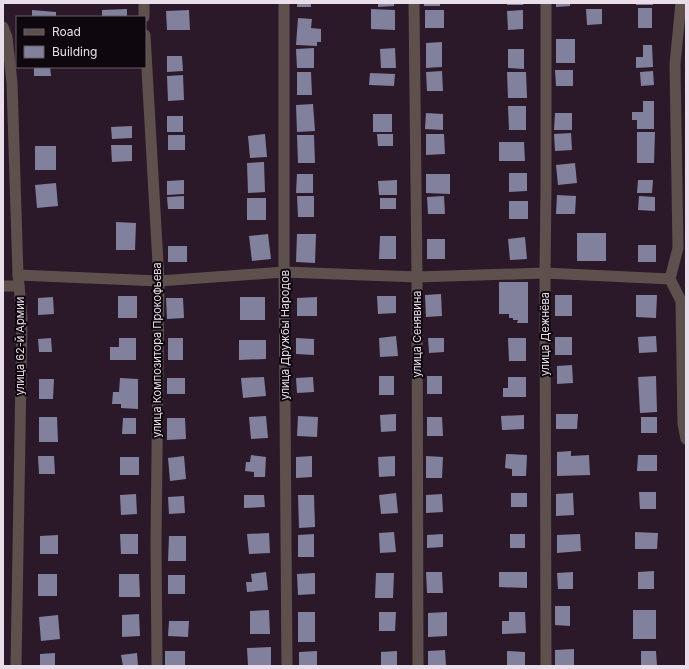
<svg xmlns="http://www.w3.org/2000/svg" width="689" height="669" viewBox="0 0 689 669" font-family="Inter,sans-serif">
<rect width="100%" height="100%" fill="#2b192a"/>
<g fill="#82819d">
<rect x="297" y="3" width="14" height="4"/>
<polygon points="378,3 394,3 394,6 378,7"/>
<rect x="424" y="3" width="16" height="3"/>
<polygon points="507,3 524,3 523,5 507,5"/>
<polygon points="556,3 570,3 570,6 556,7"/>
<rect x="636" y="3" width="17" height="2"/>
<rect x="638" y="8" width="14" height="20"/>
<polygon points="127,9 127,17 102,17 102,10"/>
<polygon points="371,9 395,10 395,30 371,29"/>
<polygon points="586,9 602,9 602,24 587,25"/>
<polygon points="32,10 56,12 56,17 32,17"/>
<polygon points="189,10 190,30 167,30 166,11"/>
<rect x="425" y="10" width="19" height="18"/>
<polygon points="523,10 523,29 508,30 507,11"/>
<polygon points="298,18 312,19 311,28 321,29 321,42 317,42 317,46 296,45"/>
<rect x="556" y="39" width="19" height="24"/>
<polygon points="442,42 442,67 426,68 426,43"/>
<polygon points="643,45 652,45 653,67 636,68 636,57 643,57"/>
<polygon points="314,48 314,68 297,68 296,49"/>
<polygon points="395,48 396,68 381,68 380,49"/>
<polygon points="508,49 524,49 524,69 508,68"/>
<polygon points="167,56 182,56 183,71 167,72"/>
<polygon points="34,67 50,67 51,76 34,76"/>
<polygon points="555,70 573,70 573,86 556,86"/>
<polygon points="442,71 443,91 427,91 426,72"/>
<polygon points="653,71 654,85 641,86 640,72"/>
<polygon points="297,72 311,72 312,95 297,95"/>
<polygon points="507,72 526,72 527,98 508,98"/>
<polygon points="370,73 395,74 394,86 369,85"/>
<polygon points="183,75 184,100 168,101 167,76"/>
<polygon points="643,101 654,101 654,129 637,129 637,120 632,120 632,112 643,112"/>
<polygon points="313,104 315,131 297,132 296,105"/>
<polygon points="508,106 526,106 526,130 509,130"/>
<polygon points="426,113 443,114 443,130 425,129"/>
<polygon points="555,113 572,113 572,130 554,130"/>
<rect x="373" y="114" width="19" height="18"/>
<rect x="167" y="116" width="16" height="16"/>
<polygon points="132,126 132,138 112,139 111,127"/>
<polygon points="637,132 655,132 654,163 637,163"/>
<polygon points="571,133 572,150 555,151 554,134"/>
<polygon points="265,134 267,157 250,158 248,136"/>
<polygon points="377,134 393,134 393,146 378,146"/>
<polygon points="426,134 444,134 445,154 426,155"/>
<rect x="168" y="135" width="17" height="15"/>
<polygon points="297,135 314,135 315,163 298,163"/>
<polygon points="499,142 524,142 525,161 499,161"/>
<polygon points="111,145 132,145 132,161 112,162"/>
<rect x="35" y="146" width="21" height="24"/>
<polygon points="264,162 265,192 248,193 247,163"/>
<polygon points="575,163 577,183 558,185 556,165"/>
<polygon points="509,173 527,173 527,191 509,192"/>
<polygon points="297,174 313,174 313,193 296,193"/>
<polygon points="426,174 450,174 450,194 426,193"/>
<polygon points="184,180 184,194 167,195 167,181"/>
<polygon points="397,180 397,195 379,195 378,181"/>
<polygon points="638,180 653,180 652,193 637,193"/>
<polygon points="56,183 58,206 37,208 35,185"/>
<polygon points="557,195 576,196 575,214 556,214"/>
<polygon points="184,196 184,209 168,209 167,197"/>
<polygon points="297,196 314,196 314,217 298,217"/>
<polygon points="444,196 445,214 428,214 427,197"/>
<polygon points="639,196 655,197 655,211 638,210"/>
<rect x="247" y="198" width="19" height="22"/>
<rect x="380" y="198" width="16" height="11"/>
<rect x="509" y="201" width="19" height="18"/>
<polygon points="116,222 136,223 135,250 116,250"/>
<rect x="577" y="233" width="29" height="28"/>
<polygon points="268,234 271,259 252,261 249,236"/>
<polygon points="297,234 316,234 315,263 296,262"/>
<polygon points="380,236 396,236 396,259 379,259"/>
<polygon points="525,237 527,259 510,260 508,239"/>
<rect x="427" y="239" width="18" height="20"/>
<rect x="638" y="245" width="18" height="17"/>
<rect x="168" y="246" width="19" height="16"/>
<polygon points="499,282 528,282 528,323 517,323 518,320 513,320 513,318 509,318 509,314 499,314"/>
<polygon points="441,294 442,316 426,317 425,295"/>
<rect x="555" y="295" width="17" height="21"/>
<polygon points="636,295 657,295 656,318 636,317"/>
<rect x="118" y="296" width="19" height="22"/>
<polygon points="377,296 396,296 396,313 378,314"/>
<polygon points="53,297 54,314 38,315 38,298"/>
<rect x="240" y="297" width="25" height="23"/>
<polygon points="317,297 317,316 297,316 297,298"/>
<polygon points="166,298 183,298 184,318 167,319"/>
<polygon points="396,336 398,356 380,357 379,338"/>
<polygon points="656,336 657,352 639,353 638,337"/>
<rect x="555" y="337" width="17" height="18"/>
<polygon points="51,338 52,352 39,352 38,339"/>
<polygon points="119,338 136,338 136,360 110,360 110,347 119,347"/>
<rect x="168" y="338" width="15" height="22"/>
<polygon points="296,338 314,339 314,355 296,354"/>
<polygon points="428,338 444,338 444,352 429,353"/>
<polygon points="508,338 526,338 526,361 509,361"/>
<polygon points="239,340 266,340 266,359 239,360"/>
<polygon points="572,365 573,383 557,384 557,366"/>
<rect x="379" y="376" width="15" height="19"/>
<rect x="427" y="376" width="15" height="18"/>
<polygon points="656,376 657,412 640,413 638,377"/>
<polygon points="264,377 266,396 243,398 241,378"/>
<polygon points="313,377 314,392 297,393 296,378"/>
<polygon points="508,377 526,377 526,397 503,397 503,388 508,388"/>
<polygon points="120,378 138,379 138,409 121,408 121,404 112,404 113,392 119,392"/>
<rect x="167" y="378" width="18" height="16"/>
<polygon points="39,379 54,379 53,399 39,399"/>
<polygon points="396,414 396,431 381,432 380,415"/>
<polygon points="556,414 578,414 577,429 556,429"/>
<polygon points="524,415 524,429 502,430 501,416"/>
<polygon points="266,416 268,438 251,439 249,417"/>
<polygon points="298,416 318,417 317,437 297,436"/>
<polygon points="39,417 57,417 58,442 39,442"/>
<polygon points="427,417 442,417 443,436 427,436"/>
<rect x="641" y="417" width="16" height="16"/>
<polygon points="123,418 136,418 136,434 122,434"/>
<polygon points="167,418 185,418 186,439 167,440"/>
<polygon points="571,451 571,456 589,455 590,475 557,476 557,452"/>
<polygon points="506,454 527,455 526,476 512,476 512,469 505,468"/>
<polygon points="251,455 266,457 265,477 254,477 254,472 245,471 246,462 250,462"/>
<polygon points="638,455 657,455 657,471 637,471"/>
<polygon points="38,456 54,456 55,474 39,474"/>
<polygon points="184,456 186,479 170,481 168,458"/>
<polygon points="312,456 312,477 296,478 296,457"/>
<polygon points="395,456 395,476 379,477 378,457"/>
<polygon points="426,456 443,457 442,478 426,478"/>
<rect x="120" y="457" width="19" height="18"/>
<polygon points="639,492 656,492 656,509 640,509"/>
<polygon points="396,493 398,513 381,514 379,495"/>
<rect x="511" y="493" width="16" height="14"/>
<polygon points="573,493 574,515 556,516 556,494"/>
<polygon points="136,494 137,514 121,515 120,495"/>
<polygon points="442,494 443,512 426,513 426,495"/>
<polygon points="244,495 264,495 265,507 244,508"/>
<polygon points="298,495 314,495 315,527 299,528"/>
<polygon points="184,496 185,513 169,514 168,497"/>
<polygon points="394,532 396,552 380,553 379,533"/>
<polygon points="635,532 658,533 657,549 635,549"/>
<polygon points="269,533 270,553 249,554 247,534"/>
<polygon points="120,534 138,534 138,554 121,554"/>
<polygon points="314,534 314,557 298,557 298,535"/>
<polygon points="443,534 443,547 427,548 427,535"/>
<rect x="510" y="534" width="15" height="14"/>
<polygon points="580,534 581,551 557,553 557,535"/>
<polygon points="58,535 58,554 40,554 40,536"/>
<polygon points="169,536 186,536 186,561 168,561"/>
<polygon points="654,571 654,589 638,589 638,572"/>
<polygon points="266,572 268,590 247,592 246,582 252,582 251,574"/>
<polygon points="426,572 442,572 443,593 427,593"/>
<polygon points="499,572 527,572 527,588 499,587"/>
<polygon points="573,572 573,589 558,589 557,573"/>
<polygon points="315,573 315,594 298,595 297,574"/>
<polygon points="376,573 394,573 393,598 375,598"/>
<rect x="38" y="574" width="19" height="22"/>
<polygon points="119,574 139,574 140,597 119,597"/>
<rect x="168" y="575" width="17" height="19"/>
<polygon points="555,606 570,606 570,626 555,625"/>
<polygon points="269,610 270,634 250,634 250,611"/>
<rect x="633" y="610" width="23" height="29"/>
<rect x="298" y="612" width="17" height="30"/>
<polygon points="379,612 396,612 395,631 379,631"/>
<polygon points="447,612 447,636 428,637 428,613"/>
<polygon points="509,612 525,612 526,633 502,634 502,621 509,621"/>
<polygon points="139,614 140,636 122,637 122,615"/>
<polygon points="58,615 60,639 41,641 39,617"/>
<polygon points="169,621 189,621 188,637 168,636"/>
<polygon points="271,647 271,666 248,666 247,648"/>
<polygon points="574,649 574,666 555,666 555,650"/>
<polygon points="445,650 446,666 428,666 428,651"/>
<rect x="165" y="651" width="20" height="15"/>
<polygon points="317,651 317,666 299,666 299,652"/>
<polygon points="397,651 397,666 381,666 381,652"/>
<polygon points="507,651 525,652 525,666 507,666"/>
<polygon points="641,651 656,651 657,666 641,666"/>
<polygon points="55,653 55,666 40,666 40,654"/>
<polygon points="137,653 138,666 123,666 121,655"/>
</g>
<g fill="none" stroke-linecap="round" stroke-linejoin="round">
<g stroke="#5e514d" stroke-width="11">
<polyline points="284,3 284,272 287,666"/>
<polyline points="414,3 417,277 418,666"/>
<polyline points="681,3 675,64 678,248 670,279 681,301 683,424 686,439"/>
<polyline points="144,17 144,3"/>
<polyline points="3,27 7,37 12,83 18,275 22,318 16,666"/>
<polyline points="145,35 159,281 156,542 157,666"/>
<polyline points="18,275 159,281 284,272 417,277 545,273 670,279"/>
<polyline points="3,286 19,286"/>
<polyline points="546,666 545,273 546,188 546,3"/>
</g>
</g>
<g text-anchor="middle" stroke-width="4" stroke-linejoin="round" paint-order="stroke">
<g font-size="11" fill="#e9dde9" stroke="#0e070e">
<text transform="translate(417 334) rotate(-90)" y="4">улица Сенявина</text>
<text transform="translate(545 334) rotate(-90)" y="4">улица Дежнёва</text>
<text transform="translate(285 335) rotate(-90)" y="4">улица Дружбы Народов</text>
<text transform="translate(20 346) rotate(-90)" y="4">улица 62-й Армии</text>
<text transform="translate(157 350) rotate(-90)" y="4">улица Композитора Прокофьева</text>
</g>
</g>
<rect width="689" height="669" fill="none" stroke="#e9dde9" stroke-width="8"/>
<rect x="16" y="16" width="130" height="52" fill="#0e070e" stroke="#665d66"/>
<rect x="24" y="29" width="20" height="6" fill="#5e514d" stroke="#665d66"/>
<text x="52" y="36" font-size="12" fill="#e9dde9">Road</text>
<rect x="24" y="46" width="20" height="12" fill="#82819d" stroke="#665d66"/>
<text x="52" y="56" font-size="12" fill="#e9dde9">Building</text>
</svg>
